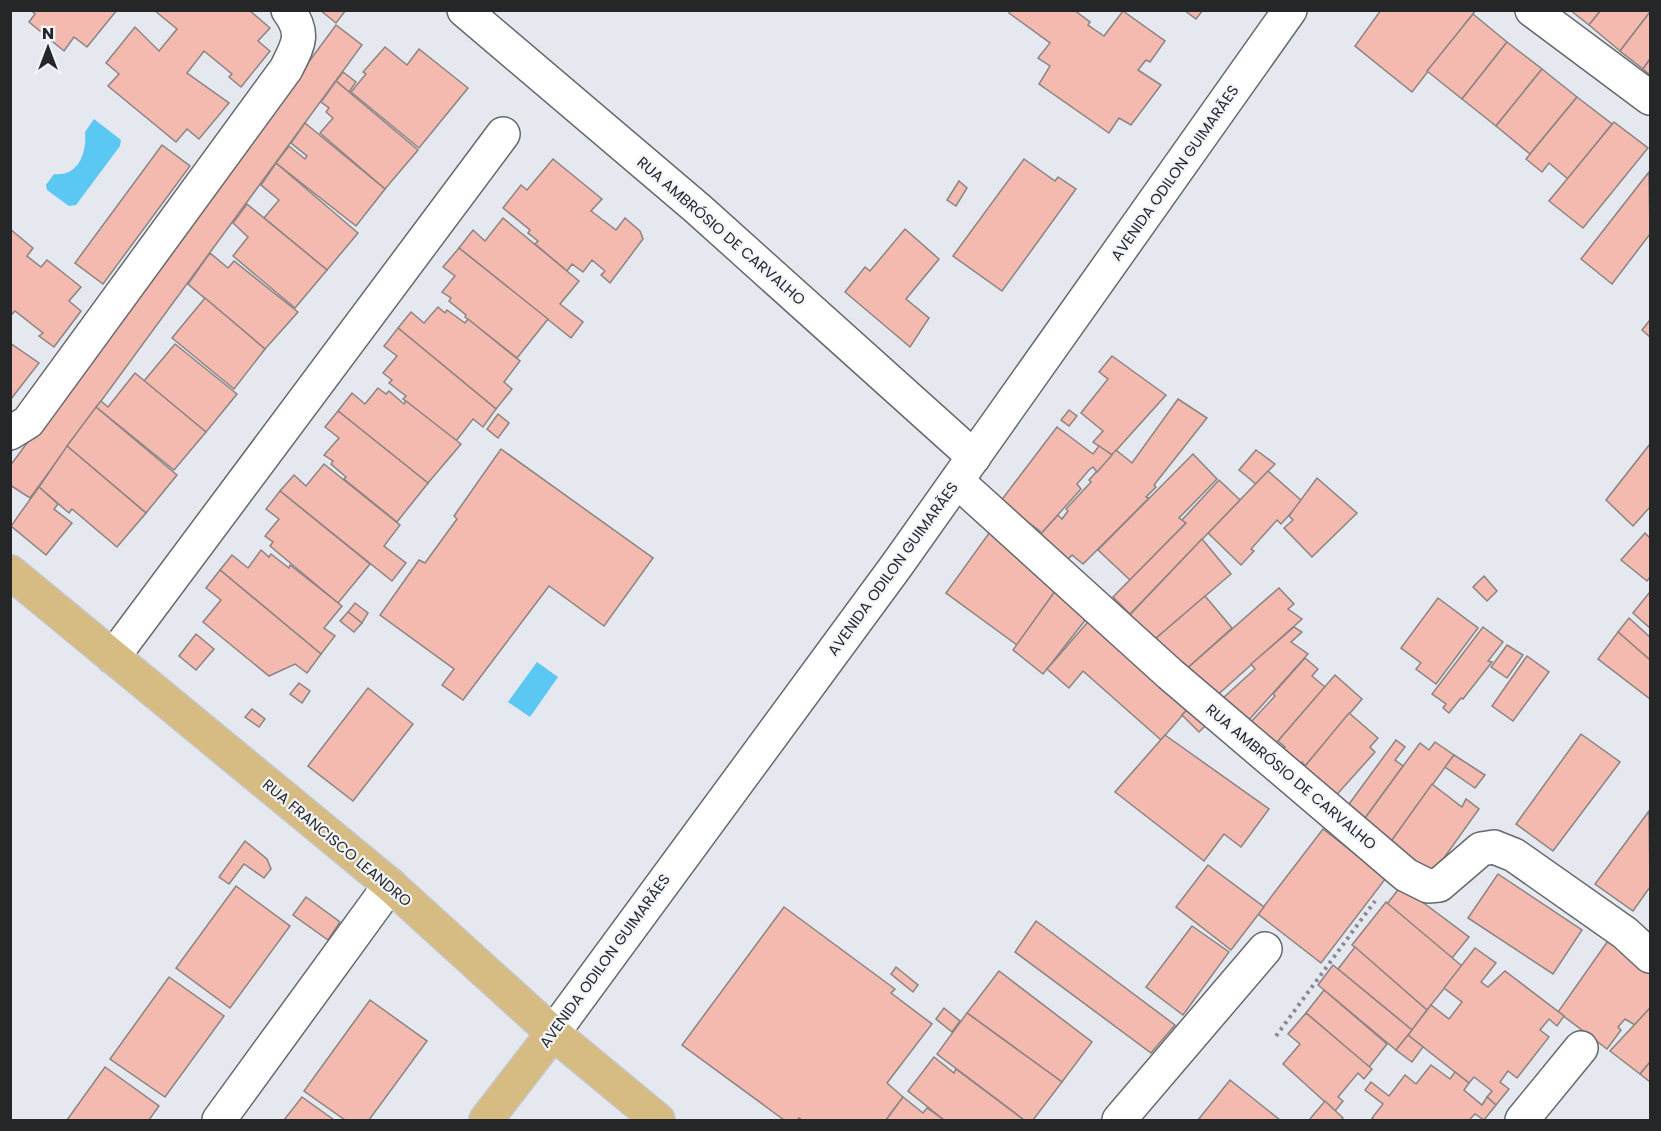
<svg xmlns="http://www.w3.org/2000/svg" width="1661" height="1131" viewBox="0 0 1661 1131" font-family="Poppins,sans-serif">
<rect width="100%" height="100%" fill="#e5e8ee"/>
<g fill="#5bc8f4">
<path d="M94,119L121,140L120,146L76,205L69,206L47,190L46,185L54,174C79,177 87,152 85,132Z"/>
<polygon points="537,662 558,677 530,717 508,702"/>
</g>
<g fill="#f4b9af" stroke="#8a8483" stroke-width="1.5">
<polygon points="31,10 117,10 87,47 74,37 64,51 29,22 35,14"/>
<polygon points="154,10 249,10 270,28 258,41 270,51 241,87 229,77 232,74 204,51 187,73 229,103 199,139 187,129 176,142 108,86 119,74 106,63 135,27 159,51 177,29"/>
<polygon points="320,10 346,10 336,23"/>
<polygon points="1010,10 1074,10 1090,22 1088,25 1104,36 1123,11 1165,41 1150,62 1146,60 1138,70 1161,85 1131,125 1119,118 1109,133 1039,84 1050,66 1038,58 1050,43 1009,13"/>
<polygon points="1184,10 1203,10 1196,19"/>
<polygon points="1381,10 1476,10 1412,92 1355,46"/>
<polygon points="1570,10 1601,10 1589,25"/>
<polygon points="1601,10 1650,10 1650,12 1620,51 1589,25"/>
<polygon points="1650,12 1650,59 1643,69 1620,51"/>
<polygon points="1473,14 1507,42 1462,99 1427,71"/>
<polygon points="336,25 362,45 30,498 10,485 10,466"/>
<polygon points="1507,42 1542,69 1496,126 1462,99"/>
<polygon points="385,47 407,65 419,49 468,88 419,148 351,92 366,74 363,72"/>
<polygon points="1650,59 1650,75 1643,69"/>
<polygon points="1542,69 1577,97 1530,154 1496,126"/>
<polygon points="343,72 356,82 349,92 336,81"/>
<polygon points="336,81 418,150 385,189 320,133 333,118 326,112 329,108 321,102"/>
<polygon points="1577,97 1612,124 1568,179 1549,163 1542,172 1526,159"/>
<polygon points="1614,122 1648,148 1583,228 1549,201"/>
<polygon points="305,123 385,189 356,226 276,163 289,146 305,159 307,156 291,143"/>
<polygon points="162,145 190,166 103,284 75,263"/>
<polygon points="553,159 602,199 591,211 616,230 625,218 640,231 643,239 610,283 601,275 605,271 592,260 583,272 572,264 567,271 535,244 538,241 528,233 530,230 503,208 521,185 527,190"/>
<polygon points="1024,159 1055,181 1058,177 1076,189 1002,291 953,256"/>
<polygon points="276,163 358,233 327,270 264,218 279,200 261,185"/>
<polygon points="1649,172 1650,234 1612,284 1581,259"/>
<polygon points="959,181 967,188 956,206 947,200"/>
<polygon points="247,204 327,270 295,308 233,256 248,237 233,223"/>
<polygon points="503,218 579,281 560,304 583,322 571,338 459,248 473,230 485,241"/>
<polygon points="10,229 33,248 27,256 41,267 47,260 81,287 69,301 81,311 54,347 39,336 43,333 15,311 10,316"/>
<polygon points="905,229 939,259 906,299 929,318 910,347 845,292 865,267 870,271"/>
<polygon points="459,248 548,319 517,358 465,317 466,315 449,301 451,298 442,292 455,276 443,267"/>
<polygon points="210,253 228,268 234,261 298,312 265,349 188,284"/>
<polygon points="205,298 265,349 234,389 172,338"/>
<polygon points="438,307 445,313 447,310 465,323 468,319 520,361 504,382 512,389 496,409 398,328 411,312 424,323"/>
<polygon points="1650,320 1650,337 1642,330"/>
<polygon points="398,328 496,409 483,427 473,419 456,441 403,399 406,396 389,383 392,380 383,373 397,356 384,346"/>
<polygon points="10,343 39,363 11,399 10,399"/>
<polygon points="175,344 237,394 206,432 144,381"/>
<polygon points="1112,356 1166,395 1112,455 1093,442 1103,431 1081,413 1108,379 1099,372"/>
<polygon points="135,373 206,432 174,470 96,407 101,401 108,407"/>
<polygon points="378,388 386,394 389,391 404,404 406,401 461,444 428,483 338,411 352,393 365,404"/>
<polygon points="1178,399 1207,418 1154,485 1156,487 1146,497 1149,498 1083,564 1072,555 1063,564 1037,538 1058,515 1062,519 1068,511 1066,509 1091,482 1089,480 1116,450 1132,463"/>
<polygon points="96,407 177,475 146,513 67,446"/>
<polygon points="1069,410 1077,416 1069,426 1061,420"/>
<polygon points="338,411 428,483 397,522 344,479 346,477 331,464 333,461 324,455 339,438 325,427"/>
<polygon points="498,414 509,423 498,438 487,429"/>
<polygon points="1057,427 1093,454 1099,446 1112,455 1097,472 1093,467 1089,470 1077,484 1081,489 1037,538 1040,531 1000,502"/>
<polygon points="1650,444 1650,507 1633,526 1606,500"/>
<polygon points="67,446 146,513 117,547 72,509 69,513 39,487"/>
<polygon points="501,449 653,558 604,626 549,586 463,700 442,685 454,669 380,615 419,560 425,563 457,519 454,516"/>
<polygon points="1256,450 1275,464 1256,484 1239,470"/>
<polygon points="1193,454 1217,479 1179,518 1186,523 1130,580 1098,550"/>
<polygon points="324,464 400,525 384,546 406,563 392,581 280,491 294,475 306,486"/>
<polygon points="1268,471 1302,501 1281,524 1277,520 1251,549 1254,551 1241,565 1208,533"/>
<polygon points="1317,478 1357,513 1312,557 1284,528 1293,520 1289,516"/>
<polygon points="1219,480 1240,500 1130,614 1113,597 1186,523 1182,520"/>
<polygon points="39,487 58,504 54,509 72,523 46,555 11,526"/>
<polygon points="280,491 370,564 338,603 270,546 273,542 265,536 279,519 266,509"/>
<polygon points="992,529 1058,587 1017,645 946,593"/>
<polygon points="1645,533 1650,538 1650,577 1647,581 1621,560"/>
<polygon points="1202,539 1231,574 1148,645 1124,621"/>
<polygon points="261,550 269,557 271,554 289,568 290,565 342,606 324,628 335,636 321,654 220,570 232,555 248,568"/>
<polygon points="220,570 321,654 307,673 295,664 269,676 203,622 221,600 206,588"/>
<polygon points="1484,576 1497,591 1487,601 1473,587"/>
<polygon points="1058,587 1090,614 1043,674 1013,650"/>
<polygon points="1279,588 1294,604 1288,609 1302,619 1213,699 1184,671"/>
<polygon points="1649,593 1650,594 1650,628 1633,613"/>
<polygon points="1205,596 1232,628 1184,671 1154,640"/>
<polygon points="1438,598 1478,628 1436,684 1416,669 1421,663 1401,648"/>
<polygon points="355,603 368,613 362,623 348,612"/>
<polygon points="348,612 362,623 354,632 340,621"/>
<polygon points="1093,616 1193,703 1161,740 1083,671 1069,688 1047,669"/>
<polygon points="1629,618 1650,637 1650,660 1618,632"/>
<polygon points="1294,627 1302,632 1291,642 1308,654 1247,722 1222,699 1255,669 1251,664"/>
<polygon points="1483,627 1503,642 1488,661 1492,662 1463,699 1461,698 1449,713 1443,708 1446,704 1432,694"/>
<polygon points="1618,632 1650,660 1650,699 1598,659"/>
<polygon points="196,634 214,649 196,670 179,656"/>
<polygon points="1507,645 1523,655 1507,678 1491,667"/>
<polygon points="1527,656 1549,672 1513,721 1492,706"/>
<polygon points="1305,658 1318,669 1312,676 1325,687 1273,747 1249,724 1275,696 1273,694"/>
<polygon points="1335,675 1362,699 1305,766 1302,762 1297,768 1280,752 1285,747 1278,741"/>
<polygon points="299,683 310,691 302,703 290,694"/>
<polygon points="368,688 413,724 353,801 308,766"/>
<polygon points="1193,703 1212,719 1199,732 1182,715"/>
<polygon points="252,709 265,719 259,727 245,717"/>
<polygon points="1349,713 1378,738 1370,747 1375,752 1332,800 1301,771"/>
<polygon points="1581,734 1620,762 1553,851 1516,824"/>
<polygon points="1165,735 1269,809 1241,847 1224,834 1204,861 1115,792"/>
<polygon points="1396,740 1405,747 1395,760 1403,766 1360,825 1344,811"/>
<polygon points="1435,742 1454,755 1387,847 1360,825 1420,743 1429,750"/>
<polygon points="1454,755 1485,775 1475,788 1445,767"/>
<polygon points="1432,784 1462,807 1466,799 1479,809 1431,876 1387,847"/>
<polygon points="1649,811 1650,887 1633,911 1595,884"/>
<polygon points="1323,829 1386,878 1321,963 1258,914"/>
<polygon points="245,841 267,859 271,869 264,878 244,864 229,884 219,877"/>
<polygon points="1208,865 1264,907 1231,950 1176,907"/>
<polygon points="1498,874 1582,930 1553,974 1468,918"/>
<polygon points="236,886 290,926 230,1008 176,968"/>
<polygon points="1401,886 1469,937 1452,958 1387,904"/>
<polygon points="306,897 340,922 328,940 293,915"/>
<polygon points="1386,902 1462,966 1427,1010 1352,945"/>
<polygon points="784,907 895,989 891,993 932,1024 887,1083 903,1097 886,1120 802,1120 799,1118 797,1120 784,1120 682,1045"/>
<polygon points="1036,921 1175,1025 1151,1053 1015,952"/>
<polygon points="1192,926 1229,952 1183,1015 1146,987"/>
<polygon points="1610,938 1650,967 1650,1008 1635,1025 1625,1019 1618,1027 1621,1030 1607,1049 1558,1012"/>
<polygon points="1355,947 1427,1010 1412,1030 1338,969"/>
<polygon points="1475,948 1496,963 1481,982 1488,987 1505,971 1564,1016 1557,1026 1549,1019 1540,1030 1549,1037 1517,1078 1508,1071 1500,1082 1509,1089 1496,1105 1487,1097 1492,1091 1474,1077 1469,1083 1408,1035 1431,1005 1449,1019 1462,1002 1444,988"/>
<polygon points="1333,965 1412,1030 1396,1050 1318,985"/>
<polygon points="896,967 918,985 913,992 891,974"/>
<polygon points="999,971 1092,1042 1062,1082 967,1013"/>
<polygon points="169,977 224,1016 165,1097 110,1059"/>
<polygon points="1324,990 1387,1044 1369,1067 1306,1013"/>
<polygon points="370,1000 427,1041 369,1120 345,1120 304,1091"/>
<polygon points="944,1008 960,1021 952,1032 936,1019"/>
<polygon points="1650,1008 1650,1062 1640,1074 1610,1051"/>
<polygon points="967,1013 1062,1082 1033,1120 1024,1120 937,1054"/>
<polygon points="1306,1013 1372,1069 1364,1079 1358,1073 1338,1097 1343,1101 1335,1111 1283,1064 1300,1044 1288,1034"/>
<polygon points="1408,1035 1423,1047 1412,1062 1396,1050"/>
<polygon points="934,1057 954,1073 956,1069 1024,1120 944,1120 908,1091"/>
<polygon points="1650,1062 1650,1082 1640,1074"/>
<polygon points="1431,1065 1450,1079 1455,1072 1469,1083 1464,1090 1482,1105 1487,1097 1496,1105 1484,1120 1475,1114 1469,1120 1375,1120 1372,1118 1383,1104 1365,1090 1371,1082 1389,1096 1405,1075 1416,1084"/>
<polygon points="105,1067 159,1106 149,1120 67,1120"/>
<polygon points="1230,1080 1280,1120 1198,1120"/>
<polygon points="302,1097 334,1120 284,1120"/>
<polygon points="903,1097 923,1113 927,1108 944,1120 886,1120"/>
<polygon points="1325,1101 1343,1118 1341,1120 1309,1120"/>
</g>
<g fill="none" stroke-linecap="round" stroke-linejoin="round">
<defs>
<g id="minor">
<polyline points="464,10 697,208 974,457"/>
<polyline points="1532,10 1650,98"/>
<path d="M10,433L28,422L286,69C298,45 306,34 288,10"/>
<polyline points="957,481 1170,674 1406,875 1428,886 1439,885 1481,849 1494,847 1514,855 1625,933 1650,956"/>
<polyline points="113,657 503,134"/>
<polyline points="553,1033 897,565 1290,10"/>
<polyline points="219,1120 390,885"/>
<polyline points="1119,1120 1265,949"/>
<polyline points="1522,1120 1581,1048"/>
</g>
<g id="major">
<polyline points="10,572 390,885 553,1033 658,1120"/>
<polyline points="486,1120 553,1033"/>
</g>
</defs>
<use href="#minor" stroke="#66696d" stroke-width="36"/>
<use href="#major" stroke="#c6c7c7" stroke-width="36"/>
<polyline stroke="#888a8e" stroke-width="4" stroke-dasharray="3 4.5" stroke-linecap="butt" points="1276,1036 1375,901"/>
<use href="#minor" stroke="#fff" stroke-width="33"/>
<use href="#major" stroke="#d6bb82" stroke-width="33"/>
</g>
<g text-anchor="middle" stroke-width="4.5" stroke-linejoin="round" paint-order="stroke">
<g font-size="15" fill="#252628" stroke="#f2f6fb">
<text transform="translate(1175 173) rotate(-55)" y="5">AVENIDA ODILON GUIMARÃES</text>
<text transform="translate(721 231) rotate(41)" y="5">RUA AMBRÓSIO DE CARVALHO</text>
<text transform="translate(893 569) rotate(-54)" y="5">AVENIDA ODILON GUIMARÃES</text>
<text transform="translate(1291 777) rotate(40)" y="5">RUA AMBRÓSIO DE CARVALHO</text>
<text transform="translate(337 843) rotate(40)" y="5">RUA FRANCISCO LEANDRO</text>
<text transform="translate(605 961) rotate(-54)" y="5">AVENIDA ODILON GUIMARÃES</text>
</g>
</g>
<rect width="1661" height="1131" fill="none" stroke="#252628" stroke-width="24"/>
<g transform="translate(48 48)" stroke="#f2f6fb" stroke-width="4.5" paint-order="stroke">
<path d="M0-4.5L10 22L0 15L-10 22Z" fill="#252628"/>
<text y="-9" font-size="16" font-weight="bold" text-anchor="middle" fill="#252628">N</text>
</g>
</svg>
